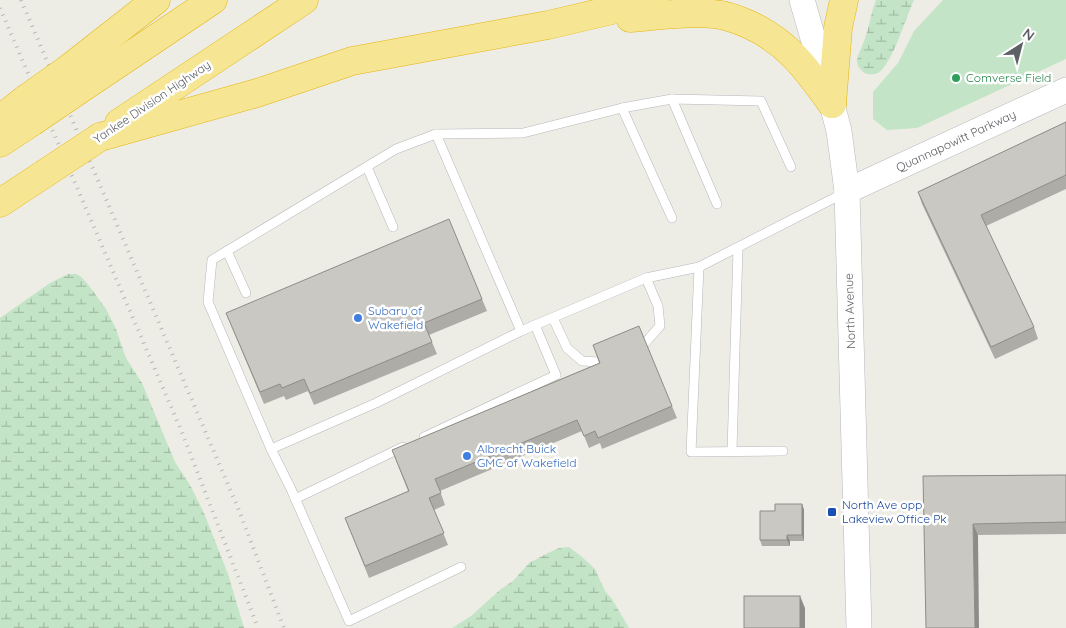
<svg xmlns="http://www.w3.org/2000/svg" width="1066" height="628" viewBox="0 0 1066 628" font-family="Quicksand,sans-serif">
<defs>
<pattern id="wetland-marsh" width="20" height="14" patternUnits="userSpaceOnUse" patternTransform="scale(1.25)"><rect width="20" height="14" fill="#c3e4c6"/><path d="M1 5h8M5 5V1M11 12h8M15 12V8" fill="none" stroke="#a2bca4"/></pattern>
</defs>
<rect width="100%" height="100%" fill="#eeede5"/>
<g fill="url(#wetland-marsh)">
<path d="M876,0H914C906,17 892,65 878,73C874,75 870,74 866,74C862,71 858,68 857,62C857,56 860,51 862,46C869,31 870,15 876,0Z"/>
<polygon points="68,274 76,274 80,276 87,283 106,309 116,329 126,358 142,383 175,462 190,485 204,513 228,574 244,628 0,628 0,318 50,283"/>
<polygon points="569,547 582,557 595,569 605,591 612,599 629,628 452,628 471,616 501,589 513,581 529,563 548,553 559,548"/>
</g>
<polygon fill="#c3e4c6" points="943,0 1066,0 1066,59 917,128 887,130 873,119 873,92 898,63 914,31"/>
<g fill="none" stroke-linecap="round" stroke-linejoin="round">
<defs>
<g id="lane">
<polyline points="672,99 717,204"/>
<polyline points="622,108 672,218"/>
<polyline points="436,134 396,149 212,260 208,302 271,449 291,489 349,621 461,567"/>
<polyline points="367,167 393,227"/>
<polyline points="227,251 246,293"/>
<polyline points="699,267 691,452 783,451"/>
<polyline points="553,318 567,348 582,361 599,362"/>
<polyline points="521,331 436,134 523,133 622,108 672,99 761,101 791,167"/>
<polyline points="645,343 660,326 658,306 646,278"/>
<polyline points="424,437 556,375 535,325"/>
<polyline points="271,449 376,403 521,331 646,278 699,267 844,193"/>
<polyline points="732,451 738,248"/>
<polyline points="295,499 403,447"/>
</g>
<g id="secondary">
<polyline points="802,0 832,104 839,131 847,191 859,628"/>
<polyline points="847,191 1066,90"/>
</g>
<g id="highway">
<path d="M630,18C657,16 687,11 714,14C727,15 739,20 750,25C789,43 808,71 832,104"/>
<polyline points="68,69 156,0"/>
<polyline points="79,90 213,0"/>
<polyline points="832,104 838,28 844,0"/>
<polyline points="0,119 27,98"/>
<polyline points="119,123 304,0"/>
<polyline points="100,137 257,93 352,61 548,25 655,0"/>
<polyline points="0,143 32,122"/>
<polyline points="0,203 44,174"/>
</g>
</defs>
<use href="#lane" stroke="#b5b7bb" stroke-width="10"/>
<use href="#secondary" stroke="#b4b7bc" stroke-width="26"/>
<use href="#highway" stroke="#e5b40e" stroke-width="29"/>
<use href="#lane" stroke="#fff" stroke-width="9"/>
<use href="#secondary" stroke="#fff" stroke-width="25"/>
<use href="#highway" stroke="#f6e694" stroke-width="28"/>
<g stroke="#b5b6b6" stroke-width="4" stroke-dasharray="1 6" stroke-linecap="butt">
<polyline points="21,0 238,508 284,628"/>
<polyline points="0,8 181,430 258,628"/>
</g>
<defs>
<g id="highway-bridge">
<polyline points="27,98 68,69"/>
<polyline points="32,122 79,90"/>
<polyline points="44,174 100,137"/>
</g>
</defs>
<use href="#highway-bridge" stroke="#e5b40e" stroke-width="29" stroke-linecap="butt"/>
<use href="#highway-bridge" stroke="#f6e694" stroke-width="28"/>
</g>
<g fill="#aeaca7">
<polygon points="1066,122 1066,189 986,226 1034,327 1038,339 995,359 922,204 918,192"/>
<polygon points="482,299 487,311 429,335 437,354 314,405 308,391 286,400 284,396 264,404 226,313"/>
<polygon points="593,345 672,406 677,418 602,449 600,443 589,448 582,431 440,491 445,505 434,510 448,545 369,578 345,518 408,491 392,450 599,363"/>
<polygon points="1066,475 1066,534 978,535 923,476"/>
<polygon points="802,504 804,510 804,541 790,541 790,546 762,546 760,540 775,511"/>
</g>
<g fill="#8d8c88">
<polygon points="802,504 804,510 804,541 802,535"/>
<polygon points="973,524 978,535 979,628 975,628"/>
<polygon points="787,535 790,541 790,546 787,540"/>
<polygon points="800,596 805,608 805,628 800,628"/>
</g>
<g fill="#cac8c2" stroke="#8d8c88">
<polygon points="1066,122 1066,175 981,215 1034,327 991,347 918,192"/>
<polygon points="449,219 482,299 424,323 432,342 310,393 304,379 282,388 280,384 260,392 226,313"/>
<polygon points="639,326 672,406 598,438 595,431 584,436 577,420 435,479 441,493 429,498 444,533 365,566 345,518 409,491 392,450 600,363 593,345"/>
<polygon points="1066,475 1066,522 973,524 975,628 926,628 923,476"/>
<polygon points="775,504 802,504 802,535 787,535 787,540 760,540 760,511 775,511"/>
<rect x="744" y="596" width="56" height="32"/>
</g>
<circle fill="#2e9e5b" stroke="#fff" stroke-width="2" cx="956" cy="78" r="5"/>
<g fill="#3f7fe0" stroke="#fff" stroke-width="2">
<circle cx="358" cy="318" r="5"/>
<circle cx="467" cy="456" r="5"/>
</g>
<rect fill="#1a4fb4" stroke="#fff" stroke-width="2" x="827" y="507" width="10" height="10" rx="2.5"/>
<g text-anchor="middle" stroke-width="5" stroke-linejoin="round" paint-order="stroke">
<g font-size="12" fill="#27864d" stroke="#fff" text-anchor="start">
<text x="966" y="82">Comverse Field</text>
</g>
<g font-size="12" fill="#5d6065" stroke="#fff">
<text transform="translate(152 102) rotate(-34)" y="4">Yankee Division Highway</text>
<text transform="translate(956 141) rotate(-25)" y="4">Quannapowitt Parkway</text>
<text transform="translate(850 311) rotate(-92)" y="4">North Avenue</text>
</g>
<g font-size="12" fill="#366cbe" stroke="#fff" text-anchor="start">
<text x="368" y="315">Subaru of<tspan x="368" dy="14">Wakefield</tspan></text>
<text x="477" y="453">Albrecht Buick<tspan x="477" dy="14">GMC of Wakefield</tspan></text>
</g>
<g font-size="12" fill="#164399" stroke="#fff" text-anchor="start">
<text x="842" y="509">North Ave opp<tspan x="842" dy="14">Lakeview Office Pk</tspan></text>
</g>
</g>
<g transform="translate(1021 45) rotate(36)" stroke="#ffffff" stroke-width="4" paint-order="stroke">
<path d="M0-4L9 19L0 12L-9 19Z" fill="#5d6065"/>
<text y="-8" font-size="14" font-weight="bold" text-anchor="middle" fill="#5d6065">N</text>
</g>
</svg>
